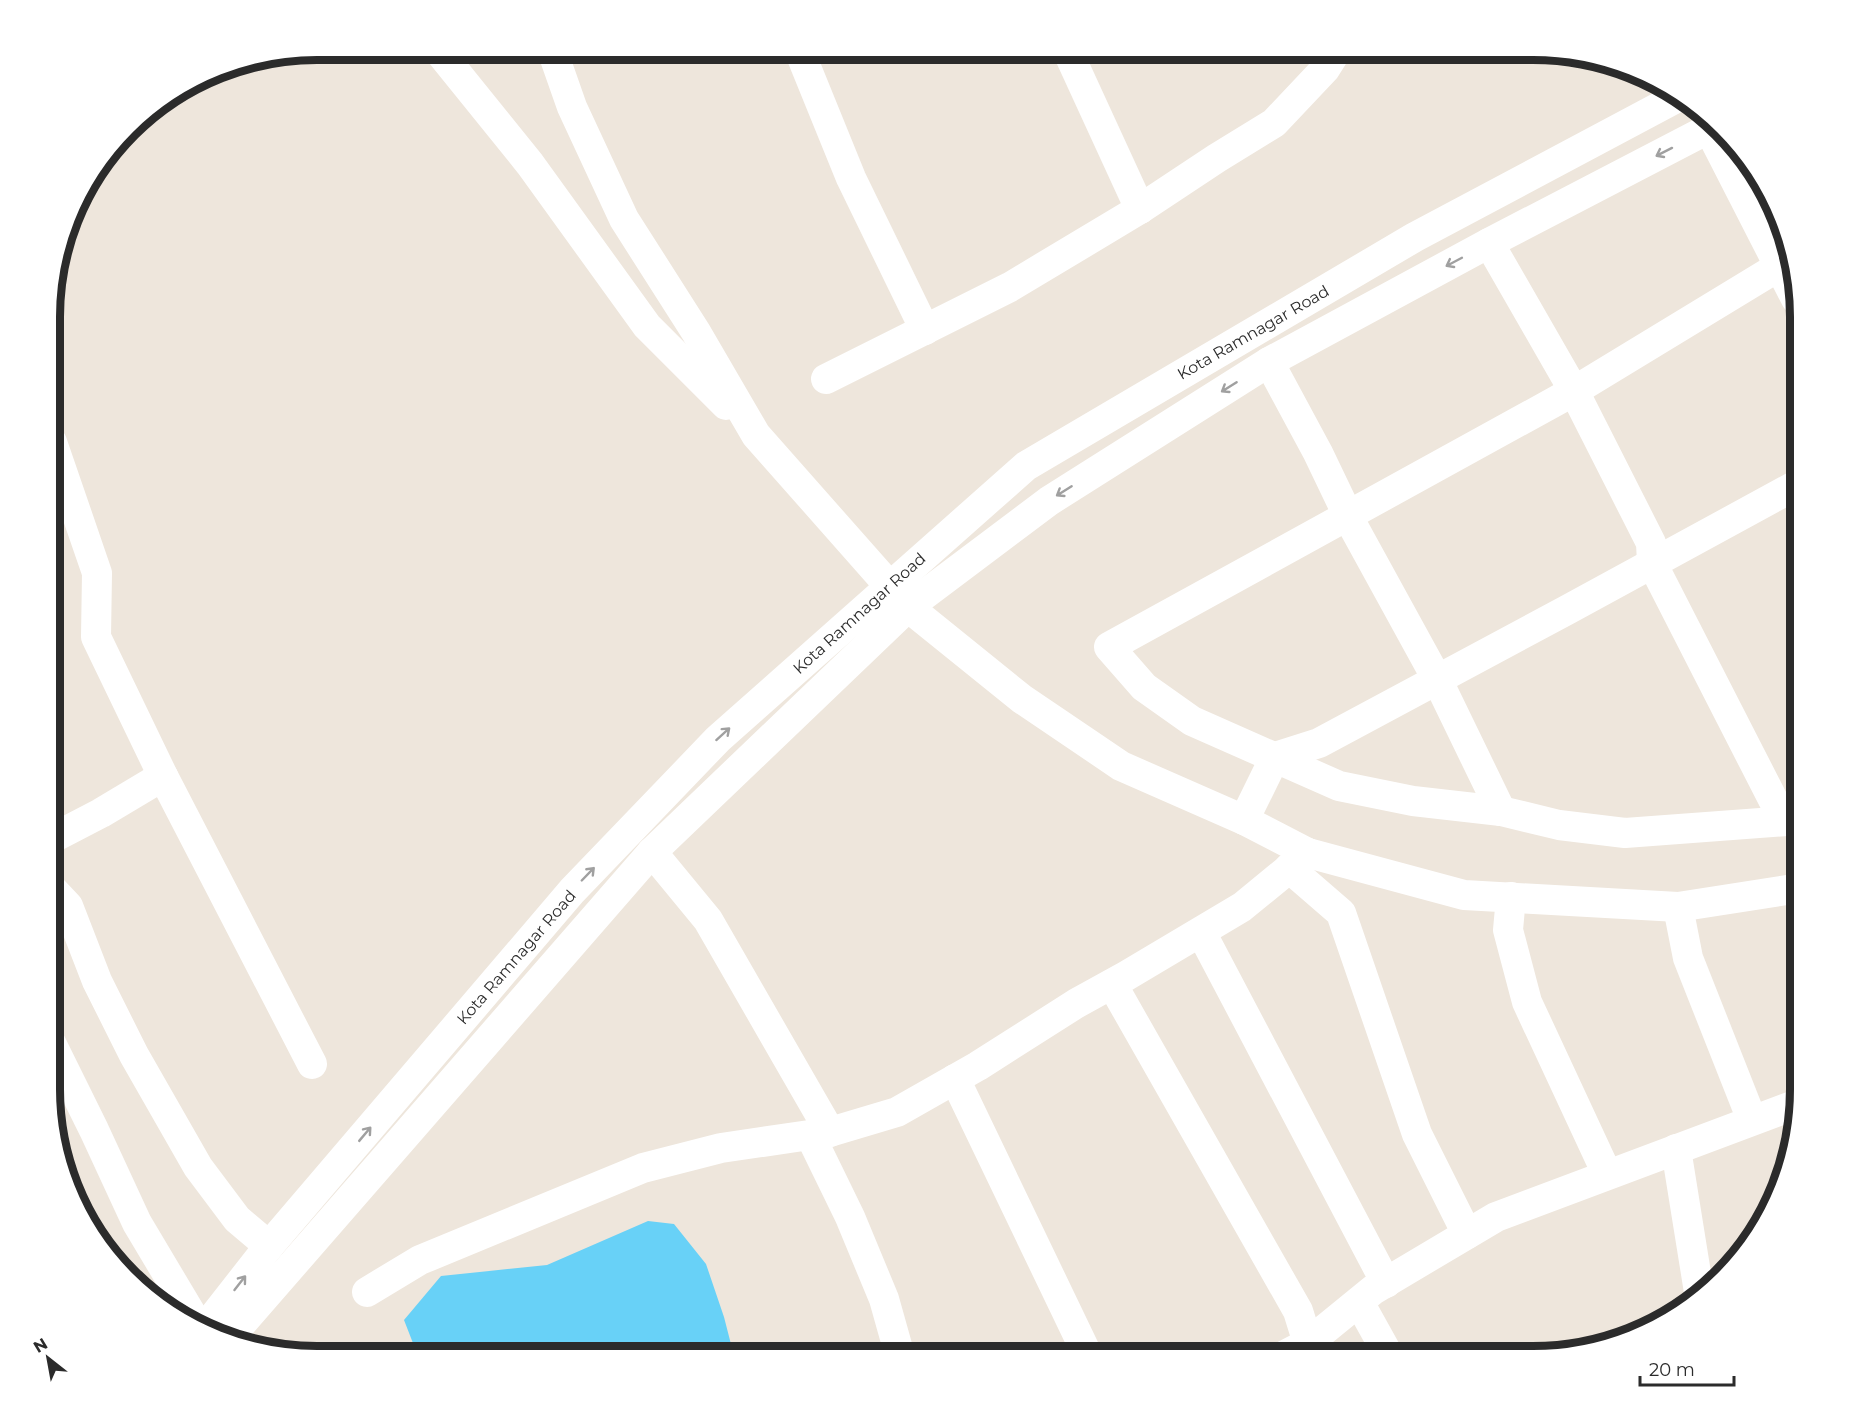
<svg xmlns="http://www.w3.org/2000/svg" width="1850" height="1406" viewBox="0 0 1850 1406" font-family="Montserrat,sans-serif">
<rect width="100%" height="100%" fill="#eee6dc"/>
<polygon fill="#68d1f7" points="648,1221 674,1224 706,1264 724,1317 734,1356 418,1356 404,1320 441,1276 547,1265"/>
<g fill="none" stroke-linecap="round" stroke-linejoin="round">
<g stroke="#fff" stroke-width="30">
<polyline points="438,50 530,164 647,326 726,405"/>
<polyline points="552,50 572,107 624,219 696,332 756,435 908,607 1022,699 1121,766 1244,820 1308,853 1464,895 1678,907 1800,888"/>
<polyline points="799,50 851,178 925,330"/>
<polyline points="1067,50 1140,209"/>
<polyline points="1709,129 1796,299"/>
<polyline points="1489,243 1574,391 1651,543 1652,563 1784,821"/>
<polyline points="1778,267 1574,391 1109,647 1144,687 1192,721 1339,786 1413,801 1501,811 1559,825 1625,833 1800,820"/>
<polyline points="1269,362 1318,453 1353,526 1437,679 1501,811"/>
<polyline points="826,379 1010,287 1140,209 1217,158 1274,123 1325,69 1337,50"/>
<polyline points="52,442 97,573 96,637 163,776 312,1064"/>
<polyline points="1244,820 1275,757 1319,743 1567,610 1800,483"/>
<polyline points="51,839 101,813 163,776"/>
<polyline points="652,852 708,920 830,1132"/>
<polyline points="1289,868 1341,913 1417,1134 1467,1234"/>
<polyline points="51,888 68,906 97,981 134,1055 198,1167 237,1219 269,1246"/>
<polyline points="1511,897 1508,930 1527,1002 1607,1174"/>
<polyline points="1678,907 1688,958 1752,1120"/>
<polyline points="1201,932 1386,1283"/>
<polyline points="1112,984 1298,1311 1312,1356"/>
<polyline points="50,1041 94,1130 137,1223 199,1327"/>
<polyline points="955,1079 1088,1356"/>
<polyline points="810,1135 850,1217 884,1299 900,1356"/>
<polyline points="1676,1149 1699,1292"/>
<polyline points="367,1292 420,1260 643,1168 721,1148 830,1132 897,1112 978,1066 1077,1003 1126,976 1242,907 1308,853"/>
<polyline points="1359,1302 1389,1356"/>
<polyline points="204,1329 269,1246 572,891 718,739 1026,466 1415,237 1678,97"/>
<polyline points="228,1339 652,852 908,607 1049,501 1269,362 1489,243 1716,125"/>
<polyline points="1283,1356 1308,1343 1373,1290 1496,1217 1800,1103"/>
</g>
</g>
<defs><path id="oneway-shaft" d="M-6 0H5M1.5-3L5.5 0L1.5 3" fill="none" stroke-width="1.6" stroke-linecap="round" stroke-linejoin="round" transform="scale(1.5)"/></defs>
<g stroke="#a0a0a0">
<use href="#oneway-shaft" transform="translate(1664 152) rotate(153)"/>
<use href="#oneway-shaft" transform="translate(1454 262) rotate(152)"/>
<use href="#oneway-shaft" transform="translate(1229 387) rotate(148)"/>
<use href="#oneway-shaft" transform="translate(1064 491) rotate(148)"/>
<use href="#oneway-shaft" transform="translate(723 734) rotate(-42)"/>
<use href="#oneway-shaft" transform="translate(588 874) rotate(-46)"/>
<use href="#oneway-shaft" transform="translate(365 1134) rotate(-50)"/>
<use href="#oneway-shaft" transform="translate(240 1283) rotate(-52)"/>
</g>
<g text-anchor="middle" stroke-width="5" stroke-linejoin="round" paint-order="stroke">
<g font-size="16" fill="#2b2b2b" stroke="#fff">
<text transform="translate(1253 332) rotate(-30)" y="6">Kota Ramnagar Road</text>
<text transform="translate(859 613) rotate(-42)" y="6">Kota Ramnagar Road</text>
<text transform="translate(516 957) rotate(-49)" y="6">Kota Ramnagar Road</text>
</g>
</g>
<path d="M0 0H1850V1406H0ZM317 60H1533A257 257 0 0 1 1790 317V1089A257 257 0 0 1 1533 1346H317A257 257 0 0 1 60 1089V317A257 257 0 0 1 317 60Z" fill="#fff" fill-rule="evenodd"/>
<path fill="none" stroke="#2b2b2b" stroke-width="8" d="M317 60H1533A257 257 0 0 1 1790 317V1089A257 257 0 0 1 1533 1346H317A257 257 0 0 1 60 1089V317A257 257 0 0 1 317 60Z"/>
<g transform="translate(48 1358) rotate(329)" stroke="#ffffff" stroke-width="4.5" paint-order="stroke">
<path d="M0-4.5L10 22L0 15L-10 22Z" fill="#2b2b2b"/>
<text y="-9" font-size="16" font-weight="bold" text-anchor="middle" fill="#2b2b2b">N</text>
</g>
<path d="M1640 1376v9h94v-9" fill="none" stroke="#2b2b2b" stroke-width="3"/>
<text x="1649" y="1376" font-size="18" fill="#2b2b2b" stroke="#ffffff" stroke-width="4.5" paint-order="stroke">20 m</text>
</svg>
